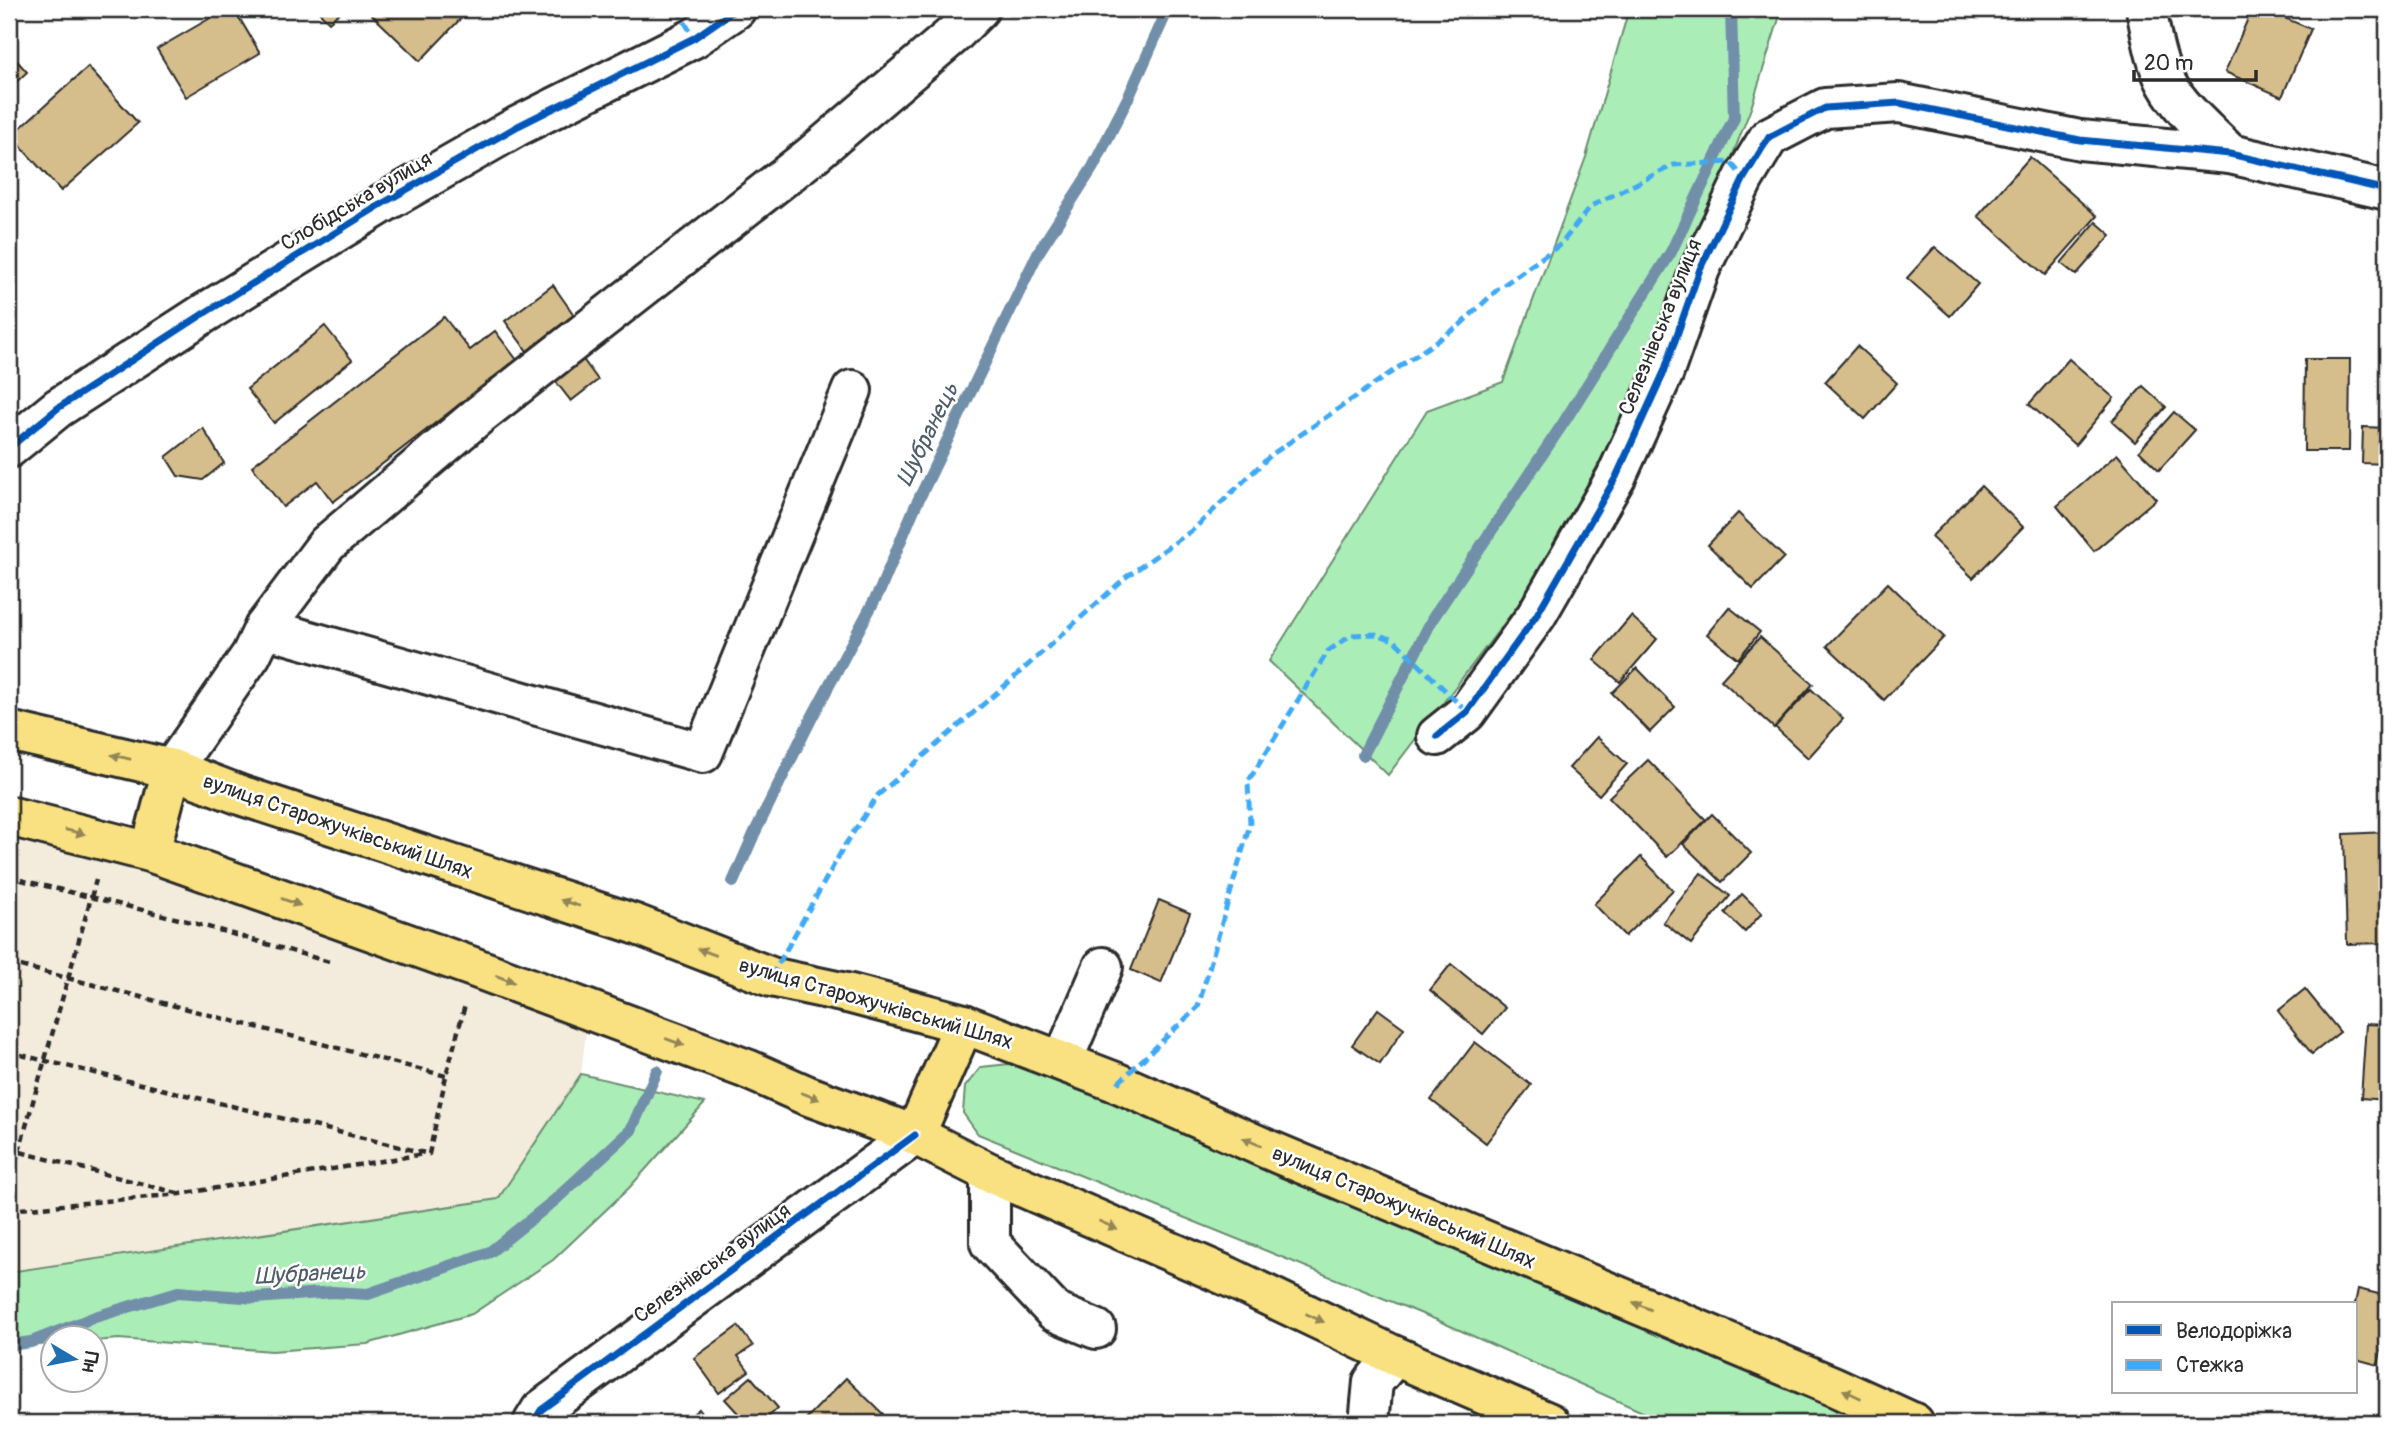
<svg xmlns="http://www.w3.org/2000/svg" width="2396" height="1432" viewBox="0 0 2396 1432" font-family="Pangolin,sans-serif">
<rect width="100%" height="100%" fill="#fff"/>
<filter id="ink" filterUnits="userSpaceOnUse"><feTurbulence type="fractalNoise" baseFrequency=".0143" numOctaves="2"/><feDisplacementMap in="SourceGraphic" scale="14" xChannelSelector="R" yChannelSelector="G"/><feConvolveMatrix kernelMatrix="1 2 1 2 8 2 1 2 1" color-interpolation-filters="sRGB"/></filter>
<g filter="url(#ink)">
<polygon fill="#f3ebdc" points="9,805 226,863 591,990 581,1074 498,1199 9,1272"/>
<g fill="#abedb7" stroke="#6b8c71" stroke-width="2">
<polygon points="1629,9 1782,9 1751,108 1646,377 1531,588 1388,775 1269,661 1427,410 1503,382 1586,157"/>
<polygon points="1009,1064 1282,1166 1877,1423 1667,1423 1437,1320 978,1134 963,1113 965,1087 981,1067"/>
<polygon points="581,1074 705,1103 629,1188 553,1260 472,1314 367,1344 272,1351 119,1339 95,1341 94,1338 52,1338 52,1344 9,1347 9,1272 498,1199"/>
</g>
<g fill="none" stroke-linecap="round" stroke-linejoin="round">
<g stroke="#728faa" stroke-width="12">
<polyline points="1363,755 1433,618 1564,422 1671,252 1734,118 1731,9"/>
<polyline points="733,882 755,832 810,721 880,590 914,509 1038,253 1093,167 1130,94 1168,9"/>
<polyline points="9,1345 31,1342 95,1317 178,1292 256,1298 333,1292 368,1294 490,1252 555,1200 631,1130 657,1071"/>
</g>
</g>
<g fill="#d6bd8c" stroke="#2b2b2b" stroke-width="2">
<polygon points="226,9 234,9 260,53 186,97 157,49"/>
<polygon points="316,9 344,9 329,22"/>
<polygon points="372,9 470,9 420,61 369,12"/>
<polygon points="2252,9 2263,9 2311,29 2282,97 2225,72"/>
<polygon points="9,52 27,72 9,89"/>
<polygon points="88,67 138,123 61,191 11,136"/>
<polygon points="2030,157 2097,216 2045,275 1978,216"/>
<polygon points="2096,222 2111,235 2076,275 2061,263"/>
<polygon points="1935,247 1978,284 1950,316 1907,278"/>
<polygon points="553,285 574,315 527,351 505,321"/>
<polygon points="444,317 470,350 495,331 517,360 333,502 317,481 283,507 252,466"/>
<polygon points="325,326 352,360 274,423 247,389"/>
<polygon points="1857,346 1897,383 1865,419 1825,382"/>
<polygon points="574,347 598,380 571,401 546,369"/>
<polygon points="2069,359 2114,398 2075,445 2029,404"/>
<polygon points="2305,359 2350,359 2349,451 2304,451"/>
<polygon points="2143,386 2166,407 2135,442 2112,421"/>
<polygon points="2174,412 2195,430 2159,470 2139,451"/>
<polygon points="2363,427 2387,428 2387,464 2362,463"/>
<polygon points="203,428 224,463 203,480 178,476 166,457"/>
<polygon points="2117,454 2156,499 2094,551 2057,506"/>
<polygon points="1981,486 2023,527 1973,578 1931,537"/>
<polygon points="1738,513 1784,557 1753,589 1708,545"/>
<polygon points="1888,583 1944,637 1884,700 1827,646"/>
<polygon points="1729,607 1760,632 1738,659 1707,634"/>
<polygon points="1631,616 1657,639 1620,682 1594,660"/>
<polygon points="1760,637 1813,684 1774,728 1721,680"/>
<polygon points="1637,668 1675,707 1650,732 1612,693"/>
<polygon points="1811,689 1843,719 1808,758 1775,727"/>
<polygon points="1597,737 1627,764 1599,795 1569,768"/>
<polygon points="1648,760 1706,820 1667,857 1609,797"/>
<polygon points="1712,814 1751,853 1722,882 1683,844"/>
<polygon points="2387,832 2387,943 2347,944 2344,834"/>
<polygon points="1641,857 1673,890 1625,936 1594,904"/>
<polygon points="1701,873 1730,896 1691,944 1663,922"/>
<polygon points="1742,894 1762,913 1745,932 1725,913"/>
<polygon points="1159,900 1190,913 1161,983 1131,970"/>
<polygon points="1451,964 1505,1008 1483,1034 1430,990"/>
<polygon points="2305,989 2340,1032 2312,1054 2278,1011"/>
<polygon points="1378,1009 1404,1028 1380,1064 1352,1045"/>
<polygon points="2366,1024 2387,1025 2387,1100 2361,1098"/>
<polygon points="1475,1042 1531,1085 1486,1143 1431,1100"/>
<polygon points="2358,1289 2387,1296 2387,1324 2378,1365 2356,1359 2355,1304"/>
<polygon points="738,1326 753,1346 738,1356 749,1371 719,1393 694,1358"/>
<polygon points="751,1377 778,1408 762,1423 747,1423 725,1399"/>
<polygon points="846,1378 883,1414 874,1423 802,1423"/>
<polygon points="699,1409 710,1423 682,1423"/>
</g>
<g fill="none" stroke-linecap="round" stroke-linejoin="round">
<defs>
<g id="minor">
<path d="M2146,9C2151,33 2155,62 2167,84C2182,111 2209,132 2230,154"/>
<polyline points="9,448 58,408 203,314 385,202 518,126 694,38 736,9"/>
<polyline points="264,628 703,753 852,390"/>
<polyline points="1437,736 1467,712 1536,616 1616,477 1664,372 1700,269 1744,178 1769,137 1825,108 1899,103 2080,140 2230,154 2387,190"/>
<polyline points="172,769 251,655 264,628 327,544 478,416 811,156 953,35 979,9"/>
<polyline points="1063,1060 1103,967"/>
<polyline points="990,1173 990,1243 1055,1312 1096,1329"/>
<polyline points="533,1423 541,1410 915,1135"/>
<polyline points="1369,1423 1373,1382 1395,1356"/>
</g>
<g id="major">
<polyline points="9,731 172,769 243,796 635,924 771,977 851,994 964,1024 1118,1083 1267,1149 1833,1386 1914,1423"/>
<polyline points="9,816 150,852 473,967 747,1069 806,1095 915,1135 990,1173 1229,1277 1395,1356 1550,1423"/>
<polyline points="150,852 172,769"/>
<polyline points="915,1135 964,1024"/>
</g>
</defs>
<use href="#minor" stroke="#2b2b2b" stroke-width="44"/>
<use href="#major" stroke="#2b2b2b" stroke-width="44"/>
<g stroke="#2b2b2b" stroke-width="4.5" stroke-dasharray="7 5" stroke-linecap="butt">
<polyline points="9,877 187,921 333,963"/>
<polyline points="9,963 446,1076"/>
<polyline points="9,1052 429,1154 446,1076 465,1005"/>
<polyline points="9,1149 177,1193"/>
<polyline points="9,1186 96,880"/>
<polyline points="9,1210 180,1194 424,1154"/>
</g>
<use href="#minor" stroke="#fff" stroke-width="38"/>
<use href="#major" stroke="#f9e181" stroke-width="38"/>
<g stroke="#3fa9f5" stroke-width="5" stroke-dasharray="10 5" stroke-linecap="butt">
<polyline points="677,9 694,38"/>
<polyline points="771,977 845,845 878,795 1008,683 1126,577 1194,529 1271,455 1460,325 1498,289 1561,244 1591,206 1674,165 1730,162 1744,178"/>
<polyline points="1118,1083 1198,1007 1250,824 1248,782 1328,651 1352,635 1376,634 1394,640 1467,712"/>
</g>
<defs>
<g id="cycleway">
<polyline points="9,448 58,408 203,314 385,202 518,126 694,38 736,9"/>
<polyline points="1437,736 1467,712 1536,616 1616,477 1664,372 1700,269 1744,178 1769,137 1825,108 1899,103 2080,140 2230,154 2387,190"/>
<polyline points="533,1423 541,1410 915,1135"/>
</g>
</defs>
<use href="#cycleway" stroke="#fff" stroke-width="11"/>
<use href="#cycleway" stroke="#0057b8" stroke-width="7"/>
</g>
<defs><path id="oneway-solid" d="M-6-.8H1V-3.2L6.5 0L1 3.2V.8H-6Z" transform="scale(1.75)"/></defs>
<g fill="#928656">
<use href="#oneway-solid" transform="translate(121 757) rotate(-167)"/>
<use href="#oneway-solid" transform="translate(75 832) rotate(13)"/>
<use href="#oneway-solid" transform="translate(291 902) rotate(20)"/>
<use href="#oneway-solid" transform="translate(570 903) rotate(-162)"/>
<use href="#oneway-solid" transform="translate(707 952) rotate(-159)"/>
<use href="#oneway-solid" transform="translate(505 979) rotate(21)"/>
<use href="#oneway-solid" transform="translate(675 1042) rotate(20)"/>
<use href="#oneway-solid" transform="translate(810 1096) rotate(21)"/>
<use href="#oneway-solid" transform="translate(1252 1142) rotate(-156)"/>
<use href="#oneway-solid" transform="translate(1108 1225) rotate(24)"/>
<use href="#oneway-solid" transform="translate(1642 1306) rotate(-157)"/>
<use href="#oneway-solid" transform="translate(1315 1318) rotate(25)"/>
<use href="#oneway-solid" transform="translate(1852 1394) rotate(-155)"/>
</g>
</g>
<g text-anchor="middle" stroke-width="5" stroke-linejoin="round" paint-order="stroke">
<g font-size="21" fill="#2b2b2b" stroke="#fff">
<text transform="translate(356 201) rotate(-31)" y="7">Слобідська вулиця</text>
<text transform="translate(1660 327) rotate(-68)" y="7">Селезнівська вулиця</text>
<text transform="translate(338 826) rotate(19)" y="7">вулиця Старожучківський Шлях</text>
<text transform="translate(876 1003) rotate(16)" y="7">вулиця Старожучківський Шлях</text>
<text transform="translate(1404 1207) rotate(23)" y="7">вулиця Старожучківський Шлях</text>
<text transform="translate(712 1263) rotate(-36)" y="7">Селезнівська вулиця</text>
</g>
<g font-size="23" font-style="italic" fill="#4f5d6a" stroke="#fff">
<text transform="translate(927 434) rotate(-64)" y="8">Шубранець</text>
<text transform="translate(310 1273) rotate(-3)" y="8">Шубранець</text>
</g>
</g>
<rect width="2396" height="1432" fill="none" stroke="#fff" stroke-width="35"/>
<rect x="18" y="18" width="2361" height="1397" fill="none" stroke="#2b2b2b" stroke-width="2.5" filter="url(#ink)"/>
<rect x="2112" y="1302" width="245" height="91" fill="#ffffff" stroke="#aaaaaa" stroke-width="2"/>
<rect x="2126" y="1325" width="35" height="10" fill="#0057b8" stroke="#aaaaaa" stroke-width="2"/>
<text x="2176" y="1338" font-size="21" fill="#2b2b2b">Велодоріжка</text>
<rect x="2126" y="1360" width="35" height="10" fill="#3fa9f5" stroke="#aaaaaa" stroke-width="2"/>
<text x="2176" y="1372" font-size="21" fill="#2b2b2b">Стежка</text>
<g transform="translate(74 1359) rotate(100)"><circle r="33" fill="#ffffff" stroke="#aaaaaa" stroke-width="2"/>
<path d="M0-5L12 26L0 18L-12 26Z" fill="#1f6fb2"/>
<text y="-10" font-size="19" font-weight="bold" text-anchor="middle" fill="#2b2b2b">Пн</text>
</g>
<path d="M2134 70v10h122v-10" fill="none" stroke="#2b2b2b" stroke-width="3.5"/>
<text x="2144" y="70" font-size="21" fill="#2b2b2b" stroke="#ffffff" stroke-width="5" paint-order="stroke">20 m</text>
</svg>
